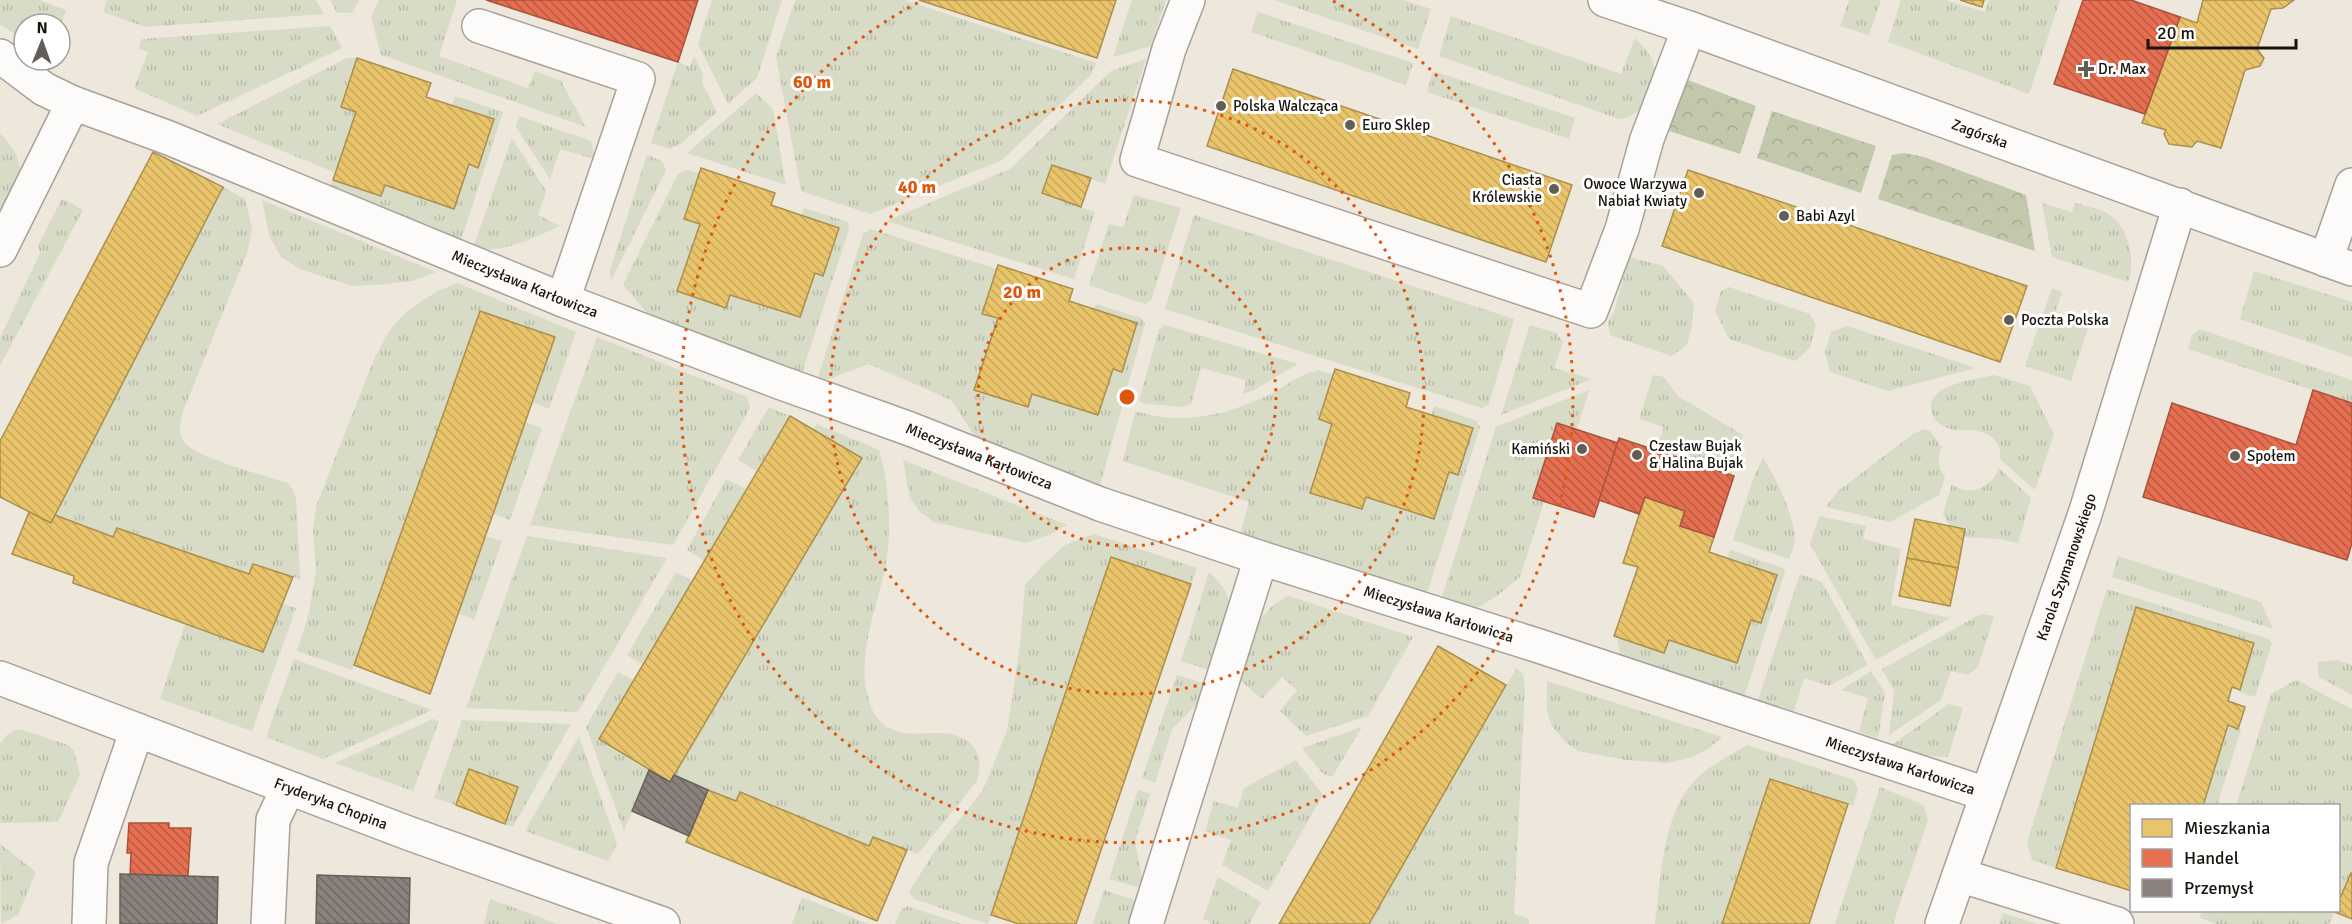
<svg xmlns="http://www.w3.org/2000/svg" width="2352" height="924" viewBox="0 0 2352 924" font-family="Signika,sans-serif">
<defs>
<pattern id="grass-tufts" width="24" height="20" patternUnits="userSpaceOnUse" patternTransform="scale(1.5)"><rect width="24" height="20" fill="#d8dbc5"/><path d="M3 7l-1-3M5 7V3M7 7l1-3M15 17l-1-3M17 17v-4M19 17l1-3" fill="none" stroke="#b9bba8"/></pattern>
<pattern id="forest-crowns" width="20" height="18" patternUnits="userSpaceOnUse" patternTransform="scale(1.5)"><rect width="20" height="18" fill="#c3c8ac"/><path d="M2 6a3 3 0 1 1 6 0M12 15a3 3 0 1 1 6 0" fill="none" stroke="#a7ab93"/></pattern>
<pattern id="homes-back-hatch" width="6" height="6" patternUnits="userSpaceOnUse" patternTransform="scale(1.5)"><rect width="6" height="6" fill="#e9c46a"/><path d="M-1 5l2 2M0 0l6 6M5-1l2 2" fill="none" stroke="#c7a85b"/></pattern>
<pattern id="shops-back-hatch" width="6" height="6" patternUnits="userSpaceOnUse" patternTransform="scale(1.5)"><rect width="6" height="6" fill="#e76f51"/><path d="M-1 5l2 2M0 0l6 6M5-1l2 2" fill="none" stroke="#ba5a42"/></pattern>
<pattern id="industry-back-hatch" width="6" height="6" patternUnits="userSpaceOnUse" patternTransform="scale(1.5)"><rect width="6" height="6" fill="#8a817c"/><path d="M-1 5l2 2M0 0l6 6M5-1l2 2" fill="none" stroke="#706864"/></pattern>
</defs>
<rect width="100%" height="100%" fill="#eee7dc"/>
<g fill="url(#grass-tufts)">
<polygon points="0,0 39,0 66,10 60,27 60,24 24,24 24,39 0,25"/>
<polygon points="107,0 316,0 324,14 145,27 103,12"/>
<polygon points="330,0 359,0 352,13 337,13"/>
<polygon points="379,0 457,0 439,56 528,88 535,71 561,81 586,127 381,55 371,17"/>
<polygon points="712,0 782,0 757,78 728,104 698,44"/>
<polygon points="795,0 904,0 1096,63 1091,75 1002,160 870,214 801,191 776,57"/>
<polygon points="1132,0 1166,0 1151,46 1113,57"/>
<polygon points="1274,0 1404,0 1431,9 1418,49"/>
<polygon points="1849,0 1881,0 1869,35 1840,26"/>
<polygon points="1901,0 1946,0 1985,12 1989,0 2060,0 2029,94 1888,42"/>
<polygon points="1258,12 1413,63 1406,85 1251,32"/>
<path d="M1451,16L1621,74L1635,38C1644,47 1653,57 1655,70C1658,91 1640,118 1619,119L1439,56Z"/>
<polygon points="330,26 342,48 197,116 134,88 148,52 138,49 142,39"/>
<polygon points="694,55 703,74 702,83 717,112 682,143 670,149 651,143 678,62 690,67"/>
<polygon points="347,58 357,58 356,112 336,173 217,124"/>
<polygon points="1146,59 1105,184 1052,165 1042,193 1095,212 1074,279 886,221 1010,169 1111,71"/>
<polygon points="1433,71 1575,118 1569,139 1427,92"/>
<polygon points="756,93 773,109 786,185 687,153"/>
<polygon points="455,96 503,112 460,243 330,188 333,180 381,196 385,185 454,209 469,164 478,167 494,120 452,105"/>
<polygon points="519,116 591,141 595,159 560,149 550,179 516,127"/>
<path d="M0,134C12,143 24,165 20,181C16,195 6,209 0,221Z"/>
<path d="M512,138L546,191L538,215L560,226C533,238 503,254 473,248Z"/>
<polygon points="647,155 662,161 666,170 611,281 610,270"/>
<polygon points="687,170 700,173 700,224 677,291 726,308 730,295 800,317 815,273 824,275 839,228 801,215 804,208 848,222 849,229 801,376 649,315 623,285 678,174"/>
<path d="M223,187L245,199L252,228L248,251L183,411C181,421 177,433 184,442C196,458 267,476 288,483L296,496L300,579L253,564L249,574L117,528L113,537L55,515Z"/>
<polygon points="1134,195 1181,208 1151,300 1145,304 1089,285 1109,224 1123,227"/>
<polygon points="62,199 83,210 0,366 0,338 40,253 38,245"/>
<polygon points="262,200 436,272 413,281 378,285 352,286 300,269 281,257 269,235"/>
<path d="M2042,203L2072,212L2075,203C2086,206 2098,208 2107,213C2129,226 2136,260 2128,282L2052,257Z"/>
<polygon points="1194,215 1514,319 1489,404 1482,408 1165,309"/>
<polygon points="871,229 997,269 983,314 998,318 975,390 1028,407 1032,394 1098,415 1113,369 1122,372 1137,324 1094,310 1096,304 1141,318 1145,323 1098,493 984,450 951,400 869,364 816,384 863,234"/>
<polygon points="1629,257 1663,266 1694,303 1692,326 1687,345 1672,356 1612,336 1609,332 1608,322 1614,312"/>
<polygon points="2254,271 2352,302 2352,357 2240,319"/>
<polygon points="457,283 576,332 549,409 532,402 555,337 480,311 352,670 297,651 309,613 316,570 313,529 317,504 375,357 390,330 407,311 436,292"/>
<polygon points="1729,287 1810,314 1816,325 1810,348 1795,361 1729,339 1715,311 1721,291"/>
<polygon points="2052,288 2062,292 2054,316 2088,328 2071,381 2025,366"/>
<polygon points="1165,325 1298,364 1254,390 1243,394 1246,380 1201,368 1191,405 1179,407 1142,403 1139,400 1159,330"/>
<polygon points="1530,325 1556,333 1563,342 1554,368 1592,379 1501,415"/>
<polygon points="1847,326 1976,368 1888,391 1830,372 1825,352 1831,332"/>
<polygon points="2199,329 2352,380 2352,403 2188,349 2192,335"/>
<polygon points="597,337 747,397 750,408 673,545 530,525"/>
<path d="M1319,370L1334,375L1319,419L1332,424L1310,493L1362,509L1366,497L1449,472L1458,474L1473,428L1431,415L1434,406L1477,421L1480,427L1425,600L1239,538L1249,502L1123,461L1135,412C1147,413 1160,418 1171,418C1208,419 1237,410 1269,395C1286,386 1300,374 1319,370Z"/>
<polygon points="1653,375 1664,377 1678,396 1743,435 1731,475 1656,450 1664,427 1639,419"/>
<path d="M1994,375L2030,386L2054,434L2035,490L2000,459C2001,453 2000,447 1996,442C1982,423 1963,435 1945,427C1938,424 1932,417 1931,409C1928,384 1975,380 1994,375Z"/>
<polygon points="1589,390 1577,429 1557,424 1533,498 1544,502 1520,577 1497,596 1480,606 1466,609 1441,600 1496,427"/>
<polygon points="769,407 790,416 757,471 738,460"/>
<polygon points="525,422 542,428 510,520 493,514"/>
<path d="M817,424L879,450C889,483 892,529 886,563C878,605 856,656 868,697C871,710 876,719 887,727C912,743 947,722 970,743C981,753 981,767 977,781L918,854L873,837L869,846L740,792L736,801L674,775L861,458L813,429Z"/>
<path d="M1924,429L1930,431L1942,448C1936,457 1939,469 1945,477L1939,495L1890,522L1826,507L1838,491L1913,434Z"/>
<path d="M1763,458C1775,475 1799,525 1794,546C1793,550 1790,555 1789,559L1733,540L1754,476Z"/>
<polygon points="903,460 1067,525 1051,534 1026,543 934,522 920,512 910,498"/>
<path d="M1999,468L2031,498L2018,543L1998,539L1963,537L1949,526L1943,513L1952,484C1969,498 1992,488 1999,468Z"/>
<polygon points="726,479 746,489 704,561 687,550"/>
<polygon points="1819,516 1866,526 1863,539 1901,549 1891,605 1950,618 1876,660 1810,544"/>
<polygon points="1094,534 1197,568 1191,584 1111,557 988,924 914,899 909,892 934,852 983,790 1007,731 1020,646 1025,585 1044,564 1065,545"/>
<polygon points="485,536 502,541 474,620 458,613"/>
<polygon points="527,536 667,558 578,712 466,708"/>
<polygon points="1730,550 1783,568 1785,572 1743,700 1632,664 1620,654 1617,637 1664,653 1669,640 1737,663 1751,620 1761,623 1777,576 1727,558"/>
<polygon points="2118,556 2261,602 2273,629 2112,577"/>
<polygon points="676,572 692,581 643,665 627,655"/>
<path d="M1209,572C1246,604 1226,632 1213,671L1181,661Z"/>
<polygon points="1800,574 1822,582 1868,665 1829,686 1804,678 1794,711 1758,700"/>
<polygon points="2107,589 2269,639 2272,643 2255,697 2239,692 2254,643 2056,868 2032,860 2027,842"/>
<path d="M1289,596L1413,637L1368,716L1306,736L1280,711L1297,690L1282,677L1262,699L1236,677C1248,646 1255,610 1289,596Z"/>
<polygon points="282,604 296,608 252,731 160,699 185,624 263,652"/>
<polygon points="1981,614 1994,616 1978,667 1968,675 1951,671 1941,700 1889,735 1894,691 1882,669"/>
<polygon points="294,659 432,710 323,759 266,737"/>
<polygon points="2337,660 2352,665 2352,695 2319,677 2317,662"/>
<polygon points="1516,669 1523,674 1525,688 1514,914 1529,919 1529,924 1369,924"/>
<polygon points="1871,671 1885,693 1878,738 1859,732 1868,698 1841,690"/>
<polygon points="618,672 634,680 599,739 649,770 624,831 586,727"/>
<polygon points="1177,675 1205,684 1201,700 1172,729 1155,783 1142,778"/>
<polygon points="2296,680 2352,709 2352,874 2339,903 2338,806 2236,806 2271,694"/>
<polygon points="1547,681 1722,737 1708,749 1692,757 1668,763 1627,760 1578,751 1565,742 1552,726 1547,711"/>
<polygon points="1949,704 1963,708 1948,757 1922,756 1889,747"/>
<polygon points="433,719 439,721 413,791 335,763"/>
<polygon points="462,720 571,724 513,827 505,824 518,786 469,769 456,805 434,798"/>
<polygon points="2228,725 2241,730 2217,805 2203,806"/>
<polygon points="1362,727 1332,777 1323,774 1302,748"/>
<polygon points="16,730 23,730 68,745 74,751 80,775 58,822 0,823 0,744 8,734"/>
<polygon points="579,736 617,844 608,861 525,831"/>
<path d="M1747,745L1854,780L1858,789L1853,806L1770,779L1722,924H1655C1662,874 1661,808 1703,773C1716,762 1733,754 1747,745Z"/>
<polygon points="1296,760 1323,795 1268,891 1222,865 1231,840 1205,831 1214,801 1238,808 1244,788"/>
<polygon points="1880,787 1919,803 1924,806 1928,820 1893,924 1835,924"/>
<polygon points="1138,790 1150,794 1135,841 1142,879 1140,888 1109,879"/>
<polygon points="0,844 36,872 18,915 1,924"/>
<polygon points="1218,877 1261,902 1249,924 1210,924 1211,922 1203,919"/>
<polygon points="1104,890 1137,901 1129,924 1093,924"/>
<polygon points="802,897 868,924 792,924"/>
<polygon points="490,899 558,924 484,924"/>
<polygon points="907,906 962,924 895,924 901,910"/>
<polygon points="2202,911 2202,910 2335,911 2329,924 2217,924 2200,918"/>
<polygon points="2003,913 2038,924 1999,924"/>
</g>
<g fill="url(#forest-crowns)">
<polygon points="1688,80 1756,106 1740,154 1669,131"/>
<polygon points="1772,111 1876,146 1861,193 1757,158"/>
<polygon points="1904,153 1924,157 2026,195 2035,251 1878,199 1892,155"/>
</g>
<g fill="url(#homes-back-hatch)" stroke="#aa8f4e" stroke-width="1.5">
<polygon points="919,0 1116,0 1097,58"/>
<polygon points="1960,0 1984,0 1982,7"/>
<polygon points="2203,0 2294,0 2283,8 2271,9 2257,49 2264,58 2260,66 2245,70 2221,148 2197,141 2192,147 2169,144 2164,134 2166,130 2142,123 2180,17 2197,23"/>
<polygon points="357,58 431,83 426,97 494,119 478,168 469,164 454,209 385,185 381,196 333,180 356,112 341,107"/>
<polygon points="1233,69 1572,185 1546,262 1207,146"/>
<polygon points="153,152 223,187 51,523 0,497 0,441"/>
<polygon points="1052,165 1091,178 1081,207 1042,193"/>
<polygon points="701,168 775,193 771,205 839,228 823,276 815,273 800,317 730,295 726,308 677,291 700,224 684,219"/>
<polygon points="1688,170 2027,286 2000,362 1662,246"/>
<polygon points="998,265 1073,289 1069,301 1137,323 1122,372 1113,369 1098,415 1032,394 1028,407 974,390 998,318 982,314"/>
<polygon points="480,311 555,337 430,694 354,665"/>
<polygon points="1335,369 1410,393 1406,407 1473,428 1458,475 1449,472 1434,519 1366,497 1362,509 1310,493 1332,424 1319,419"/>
<polygon points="790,416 862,458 670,782 599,739"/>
<polygon points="1645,497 1685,511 1680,526 1714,537 1709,552 1777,575 1761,623 1751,620 1737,663 1669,640 1664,653 1614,636 1638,567 1623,563"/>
<polygon points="29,512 51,523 55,515 113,537 117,528 249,574 253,564 293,577 263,652 73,583 74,576 12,554"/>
<polygon points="1915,519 1965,529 1958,568 1907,558"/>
<polygon points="1111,557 1191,584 1076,924 1019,924 991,915"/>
<polygon points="1907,558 1958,568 1950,606 1899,596"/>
<polygon points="2136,607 2254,643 2240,690 2232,687 2228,701 2245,707 2242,717 2238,729 2228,725 2203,806 2132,806 2132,891 2056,868"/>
<polygon points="1438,646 1506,685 1369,924 1279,924"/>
<polygon points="469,769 518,787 505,824 456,805"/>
<polygon points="1770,779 1848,804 1809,924 1722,924"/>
<polygon points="708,790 736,801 740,792 869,846 873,837 907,850 877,921 686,842"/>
<polygon points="2351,873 2352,874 2352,919 2335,912 2338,910 2338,903"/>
</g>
<g fill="url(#shops-back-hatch)" stroke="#a9533c" stroke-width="1.5">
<polygon points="486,0 698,0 678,62"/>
<polygon points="2083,0 2131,0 2180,17 2145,114 2054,84"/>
<polygon points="2313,390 2352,403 2352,543 2347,560 2143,497 2172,403 2296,445"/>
<polygon points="1557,423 1618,443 1594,517 1533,498"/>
<polygon points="1619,438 1734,476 1714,537 1680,526 1685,511 1645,497 1639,514 1599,500"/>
<polygon points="129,823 169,823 169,828 191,828 188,876 130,874 131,853 127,853"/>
</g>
<g fill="url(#industry-back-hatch)" stroke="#68605a" stroke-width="1.5">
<polygon points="649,770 670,782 674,775 708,790 689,836 632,811"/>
<polygon points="120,874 218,877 217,924 120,924"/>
<polygon points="317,875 410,878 409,924 316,924"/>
</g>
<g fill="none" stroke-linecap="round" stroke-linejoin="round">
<defs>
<g id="minor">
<polyline points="1188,0 1169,49 1137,160 1591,311 1622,229 1647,139 1689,28"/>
<path id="s1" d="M1605,0L1689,28L2352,269"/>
<polyline points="479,26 638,79 563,300"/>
<path id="s2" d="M0,56L44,89L73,103L169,138L563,300L779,382L910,429L1100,504L1261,558L1536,645L1986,794"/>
<polyline points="0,250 73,103"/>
<polyline points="2326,260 2352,185"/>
<path id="s3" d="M0,678L408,833L663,924"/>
<polyline points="1959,875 2117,924"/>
<polyline points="89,924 91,863 137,730"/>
<polyline points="268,924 273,820 288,788"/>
<polyline points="1146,924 1261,558"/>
<path id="s4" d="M1942,924L2085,514L2180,205"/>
</g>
</defs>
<use href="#minor" stroke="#a6a199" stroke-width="36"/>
<use href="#minor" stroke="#fcfbfa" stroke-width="33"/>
</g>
<g fill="none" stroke="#de560c" stroke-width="3" stroke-dasharray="3 6">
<circle cx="1127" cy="397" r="149"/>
<circle cx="1127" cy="397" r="297"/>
<path d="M1333 1A446 446 0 1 1 921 1"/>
</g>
<g fill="#635d55" stroke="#fff" stroke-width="2">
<path d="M2083 60h6v6h6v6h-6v6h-6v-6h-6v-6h6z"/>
<circle cx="1221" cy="106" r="6"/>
<circle cx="1350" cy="125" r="6"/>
<circle cx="1554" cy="189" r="6"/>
<circle cx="1699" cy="193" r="6"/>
<circle cx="1784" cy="216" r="6"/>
<circle cx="2009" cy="320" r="6"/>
<circle cx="1582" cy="449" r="6"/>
<circle cx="1637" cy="455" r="6"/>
<circle cx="2235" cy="456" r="6"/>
</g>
<g text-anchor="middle" stroke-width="6" stroke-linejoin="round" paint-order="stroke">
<g font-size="15" fill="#18130c" stroke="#fff" text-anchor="start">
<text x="2098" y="74">Dr. Max</text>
<text x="1233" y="111">Polska Walcząca</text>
<text x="1362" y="130">Euro Sklep</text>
<text x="1542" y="185" text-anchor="end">Ciasta<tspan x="1542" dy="17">Królewskie</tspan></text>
<text x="1687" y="189" text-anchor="end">Owoce Warzywa<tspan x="1687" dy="17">Nabiał Kwiaty</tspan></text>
<text x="1796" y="221">Babi Azyl</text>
<text x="2021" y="325">Poczta Polska</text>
<text x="1649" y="451">Czesław Bujak<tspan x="1649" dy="17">&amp; Halina Bujak</tspan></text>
<text x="1570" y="454" text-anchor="end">Kamiński</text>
<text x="2247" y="461">Społem</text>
</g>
<g font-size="15" fill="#18130c" stroke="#fff">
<text dy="5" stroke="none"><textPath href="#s1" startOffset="398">Zagórska</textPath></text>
<text dy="5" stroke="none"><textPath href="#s2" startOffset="574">Mieczysława Karłowicza</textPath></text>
<text dy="5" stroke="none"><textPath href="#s2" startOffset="1060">Mieczysława Karłowicza</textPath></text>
<text dy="5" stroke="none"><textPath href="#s4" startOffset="378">Karola Szymanowskiego</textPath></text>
<text dy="5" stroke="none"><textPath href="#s2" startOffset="1546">Mieczysława Karłowicza</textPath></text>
<text dy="5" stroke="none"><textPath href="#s2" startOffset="2032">Mieczysława Karłowicza</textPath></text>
<text dy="5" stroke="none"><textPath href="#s3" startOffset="354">Fryderyka Chopina</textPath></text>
</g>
</g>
<circle cx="1127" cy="397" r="9" fill="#de560c" stroke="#fff" stroke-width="3"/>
<g font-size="18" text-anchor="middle" font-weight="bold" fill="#de560c" stroke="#fff" stroke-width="6" stroke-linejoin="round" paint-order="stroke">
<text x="812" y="88">60 m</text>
<text x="917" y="193">40 m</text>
<text x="1022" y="298">20 m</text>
</g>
<rect x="2130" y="804" width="210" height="108" fill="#ffffff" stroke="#a3a19e" stroke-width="1.5"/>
<rect x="2142" y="819" width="30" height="18" fill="#e9c46a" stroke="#a3a19e" stroke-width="1.5"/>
<text x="2184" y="834" font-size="18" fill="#18130c">Mieszkania</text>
<rect x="2142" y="849" width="30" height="18" fill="#e76f51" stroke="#a3a19e" stroke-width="1.5"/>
<text x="2184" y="864" font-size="18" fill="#18130c">Handel</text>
<rect x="2142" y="879" width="30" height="18" fill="#8a817c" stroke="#a3a19e" stroke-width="1.5"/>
<text x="2184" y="894" font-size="18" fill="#18130c">Przemysł</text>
<g transform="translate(42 42) rotate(1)"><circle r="28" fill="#ffffff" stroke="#a3a19e" stroke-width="1.5"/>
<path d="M0-4.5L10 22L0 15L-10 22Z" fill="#635d55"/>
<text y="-9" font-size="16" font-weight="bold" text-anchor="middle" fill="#18130c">N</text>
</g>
<path d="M2148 39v9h148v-9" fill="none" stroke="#18130c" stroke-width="3"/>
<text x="2157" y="39" font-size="18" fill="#18130c" stroke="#ffffff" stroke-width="4.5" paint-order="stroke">20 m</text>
</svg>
